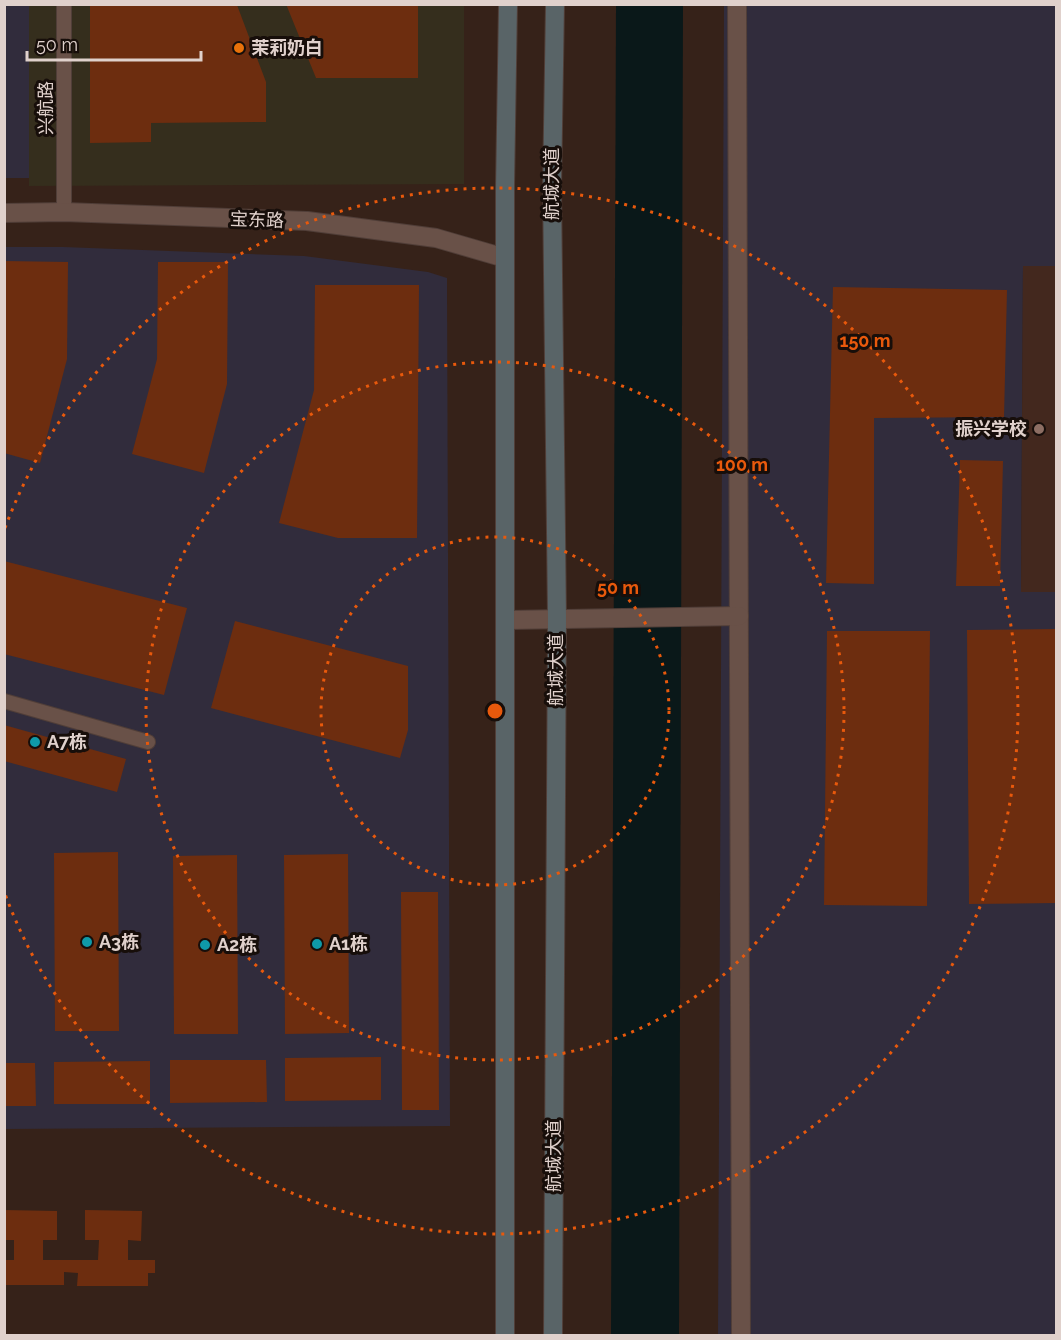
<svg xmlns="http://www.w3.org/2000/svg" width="1061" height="1340" viewBox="0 0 1061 1340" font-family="Raleway,'Noto Sans SC',sans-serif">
<rect width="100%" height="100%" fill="#362219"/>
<polygon fill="#352e1d" points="29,5 464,5 464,184 29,186"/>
<g fill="#312c3c">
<polygon points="4,5 29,5 29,178 5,178"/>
<polygon points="724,5 1056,5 1056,266 1023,267 1021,592 1056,592 1056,1335 718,1336"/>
<polygon points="4,247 63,247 304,256 428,272 447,278 450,1126 5,1129"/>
</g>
<polygon fill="#43281e" points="1023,266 1056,266 1056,592 1021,592"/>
<polygon fill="#0a1819" points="616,5 683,5 679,1335 611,1335"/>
<g fill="#6d2d0f">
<polygon points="286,4 418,4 418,78 316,78"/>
<polygon points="90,5 237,5 266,82 266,122 151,123 151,142 90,143"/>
<polygon points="4,261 68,262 67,359 40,463 4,453"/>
<polygon points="158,262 228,262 227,384 204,473 132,454 157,359"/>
<polygon points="315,285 419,285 417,538 338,538 279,523 314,390"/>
<polygon points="833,287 1007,290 1004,417 874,418 874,584 826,583"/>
<polygon points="960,460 1003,461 1000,586 956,586"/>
<polygon points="4,561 187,608 164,695 4,654"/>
<polygon points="235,621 408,666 408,730 400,758 211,708"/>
<polygon points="1056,629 1056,903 969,904 967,630"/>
<polygon points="827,631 930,631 927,906 824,905"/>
<polygon points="4,725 126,759 117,792 4,761"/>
<polygon points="118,852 119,1031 55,1031 54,853"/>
<polygon points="348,854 349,1033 285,1034 284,855"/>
<polygon points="237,855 238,1034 174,1034 173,856"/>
<polygon points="401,892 438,892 439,1110 402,1110"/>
<polygon points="381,1057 381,1100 285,1101 285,1058"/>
<polygon points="170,1060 266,1060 267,1102 170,1103"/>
<polygon points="150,1061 150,1104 54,1104 54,1062"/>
<polygon points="4,1063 35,1063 36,1106 4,1106"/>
<polygon points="4,1210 57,1211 57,1240 43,1240 43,1260 98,1260 99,1240 85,1240 85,1210 142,1211 141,1241 128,1240 128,1260 155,1260 155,1273 148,1273 148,1286 77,1286 78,1273 64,1272 64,1285 4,1285 4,1260 14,1260 14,1240 4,1240"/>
</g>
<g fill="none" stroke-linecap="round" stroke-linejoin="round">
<defs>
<g id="lane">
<polyline points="64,212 64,4"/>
<polyline points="4,701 148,742"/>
</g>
<g id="street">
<polyline points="737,4 741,1336"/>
<polyline points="4,213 64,212 307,221 436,238 505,258"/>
<polyline points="505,620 739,616"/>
</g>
<g id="secondary">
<polyline points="505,1336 505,188 508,4"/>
<polyline points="553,1336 557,619 552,188 555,4"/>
</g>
</defs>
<use href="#lane" stroke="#503e38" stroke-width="16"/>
<use href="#street" stroke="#503e38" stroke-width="20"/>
<use href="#secondary" stroke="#503e38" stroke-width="20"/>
<use href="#lane" stroke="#695148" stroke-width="14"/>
<use href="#street" stroke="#695148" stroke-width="18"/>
<use href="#secondary" stroke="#596467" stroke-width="18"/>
</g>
<g fill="none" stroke="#e8590c" stroke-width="3" stroke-dasharray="3 6">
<circle cx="495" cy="711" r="174"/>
<circle cx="495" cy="711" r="349"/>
<path d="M5 528A523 523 0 1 1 5 894"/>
</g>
<circle fill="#e8710a" stroke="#170e0a" stroke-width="2" cx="239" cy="48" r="6"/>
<circle fill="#8d6e63" stroke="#170e0a" stroke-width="2" cx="1039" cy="429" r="6"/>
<g fill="#0f9aa8" stroke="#170e0a" stroke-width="2">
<circle cx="35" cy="742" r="6"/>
<circle cx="87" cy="942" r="6"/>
<circle cx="317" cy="944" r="6"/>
<circle cx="205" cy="945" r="6"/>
</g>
<g text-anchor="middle" stroke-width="6" stroke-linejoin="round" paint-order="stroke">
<g font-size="18" font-weight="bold" fill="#e0d1cc" stroke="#170e0a" text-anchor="start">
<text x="251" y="54">茉莉奶白</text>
<text x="1027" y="435" text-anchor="end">振兴学校</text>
<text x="47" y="748">A7栋</text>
<text x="99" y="948">A3栋</text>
<text x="329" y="950">A1栋</text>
<text x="217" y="951">A2栋</text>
</g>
<g font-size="18" fill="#e0d1cc" stroke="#170e0a">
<text transform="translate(46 108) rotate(-90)" y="6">兴航路</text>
<text transform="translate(552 184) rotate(-90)" y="6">航城大道</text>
<text transform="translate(257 220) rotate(2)" y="6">宝东路</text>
<text transform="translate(556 670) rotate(-90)" y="6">航城大道</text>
<text transform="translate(554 1156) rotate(-90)" y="6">航城大道</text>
</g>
</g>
<circle cx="495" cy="711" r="9" fill="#e8590c" stroke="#170e0a" stroke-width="3"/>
<g font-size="18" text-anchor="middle" font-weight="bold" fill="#e8590c" stroke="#170e0a" stroke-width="6" stroke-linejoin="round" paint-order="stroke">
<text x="865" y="347">150 m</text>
<text x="742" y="471">100 m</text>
<text x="618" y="594">50 m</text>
</g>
<rect width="1061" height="1340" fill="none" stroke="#e0d1cc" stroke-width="12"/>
<path d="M27 51v9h174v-9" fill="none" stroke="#e0d1cc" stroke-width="3"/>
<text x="36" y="51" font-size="18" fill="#e0d1cc" stroke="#170e0a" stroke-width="4.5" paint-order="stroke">50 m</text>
</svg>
